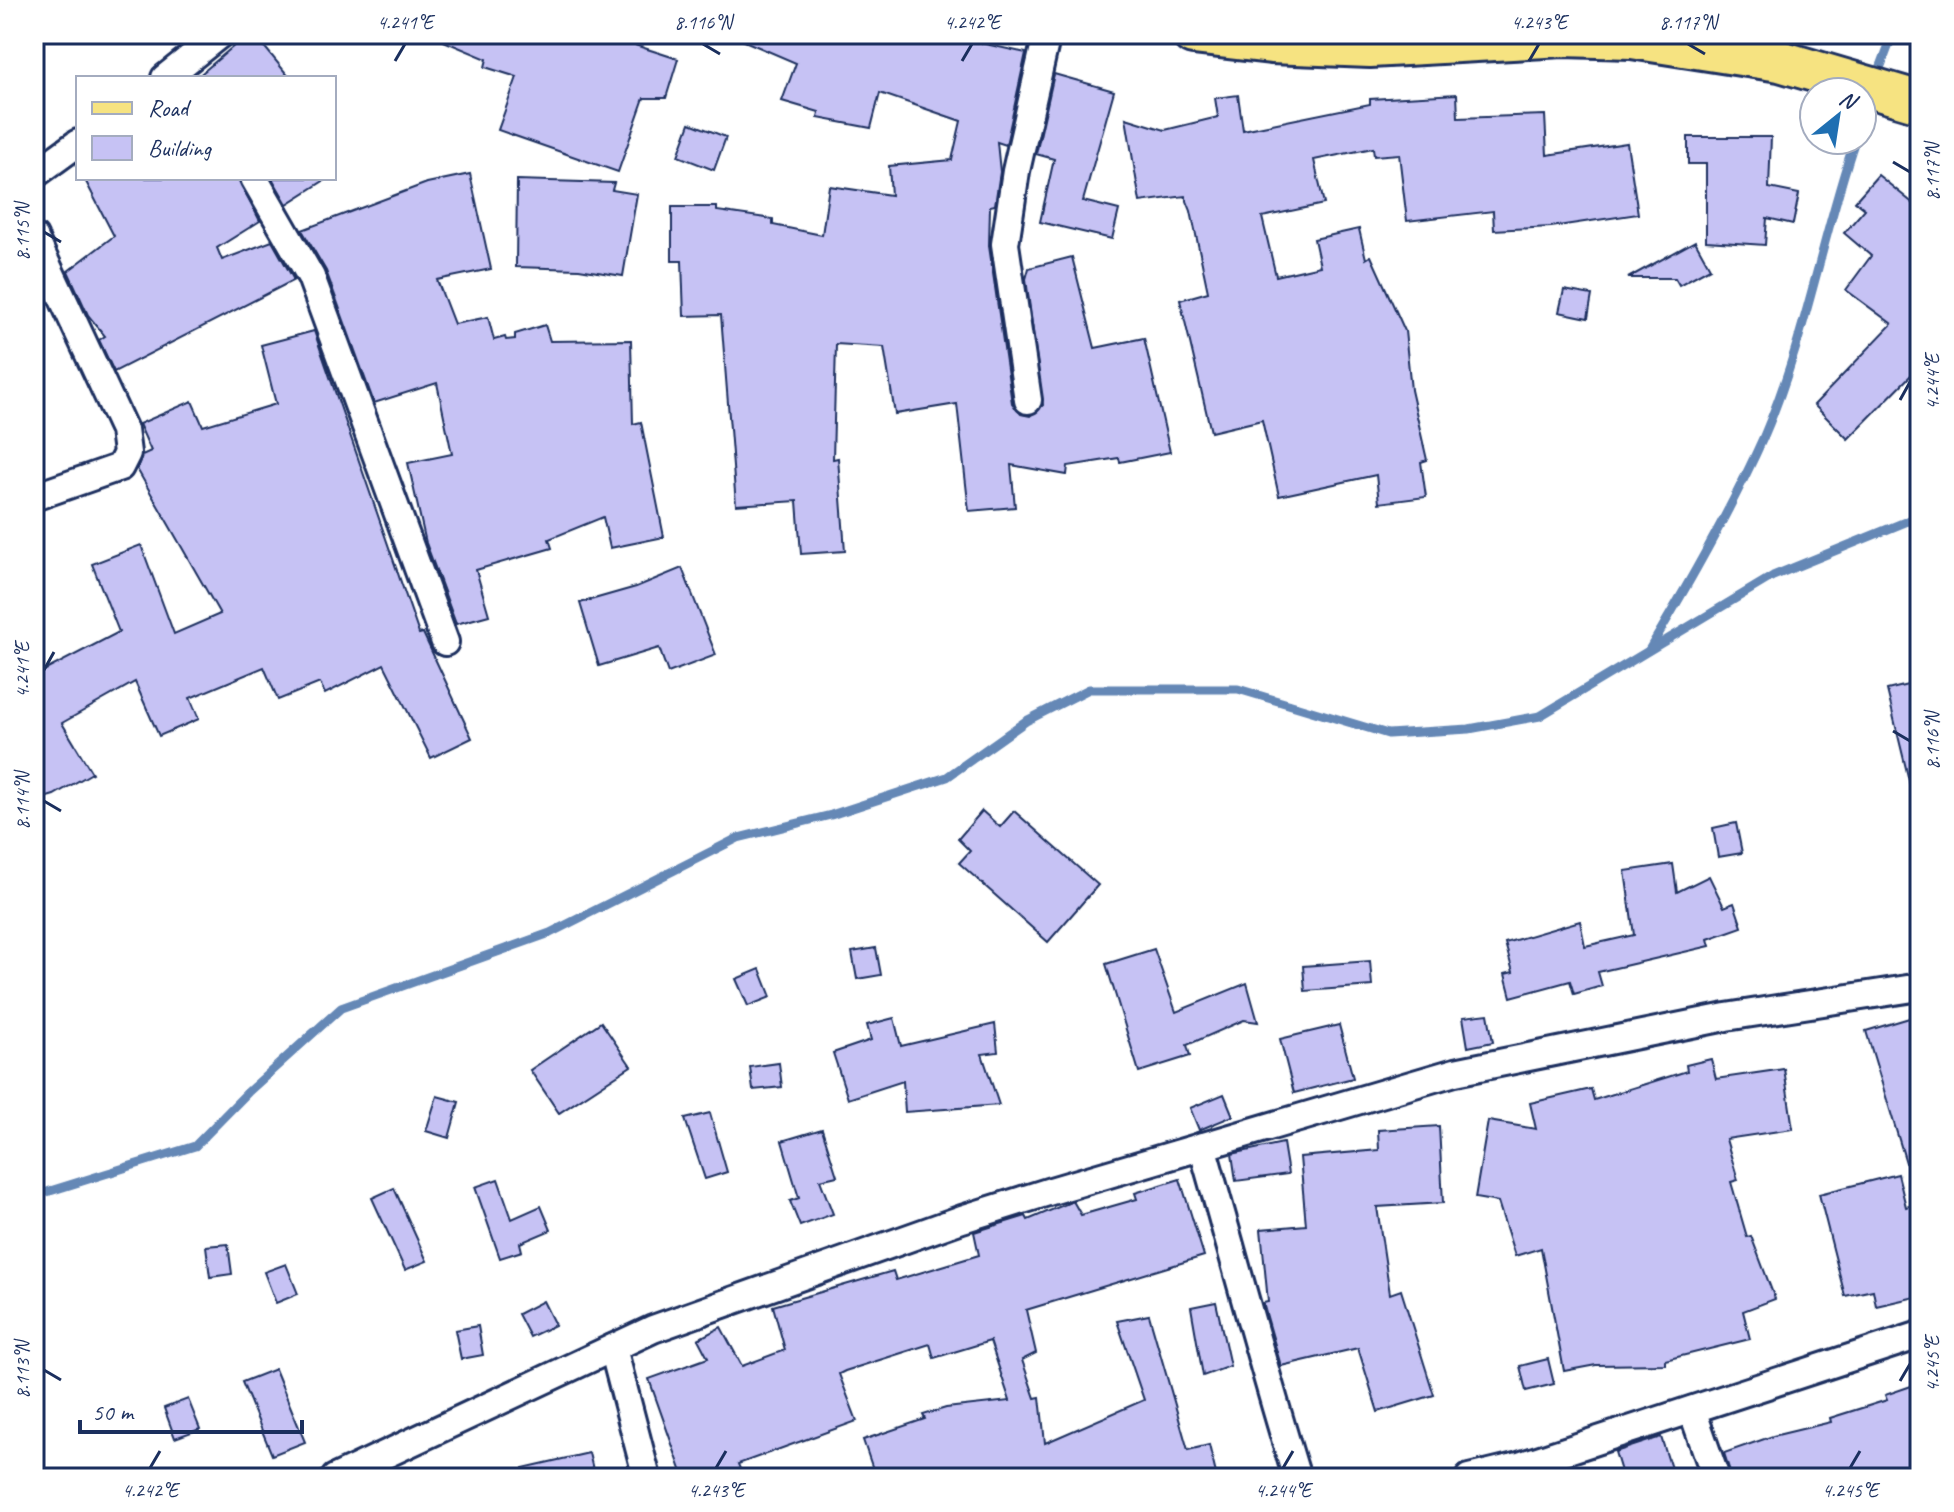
<svg xmlns="http://www.w3.org/2000/svg" width="1954" height="1512" viewBox="0 0 1954 1512" font-family="Caveat,sans-serif">
<rect width="100%" height="100%" fill="#fff"/>
<filter id="ink" filterUnits="userSpaceOnUse"><feTurbulence type="fractalNoise" baseFrequency=".0125" numOctaves="2"/><feDisplacementMap in="SourceGraphic" scale="16" xChannelSelector="R" yChannelSelector="G"/><feConvolveMatrix kernelMatrix="1 2 1 2 8 2 1 2 1" color-interpolation-filters="sRGB"/></filter>
<g filter="url(#ink)">
<g fill="none" stroke-linecap="round" stroke-linejoin="round">
<g stroke="#6588b6" stroke-width="9">
<polyline points="1876,79 1893,34"/>
<polyline points="1862,121 1870,97"/>
<path d="M1649,650C1691,580 1731,510 1764,436C1805,341 1822,237 1855,140"/>
<polyline points="34,1196 195,1146 248,1092 341,1008 550,933 738,838 831,815 947,777 1026,721 1089,689 1238,689 1388,734 1469,729 1540,716 1773,576 1920,516"/>
</g>
</g>
<g fill="#c6c2f4" stroke="#1b2f5e" stroke-width="2">
<polygon points="248,34 254,34 290,78 196,78"/>
<polygon points="427,34 601,34 678,59 666,98 644,98 618,172 498,130 517,77 485,67 487,59"/>
<polygon points="728,34 959,34 958,38 1026,53 1006,145 997,142 1000,172 995,205 990,206 989,246 1012,403 1021,414 1030,416 1043,405 1026,279 1029,268 1072,257 1095,348 1144,338 1170,452 1120,462 1119,458 1068,466 1067,475 1011,465 1015,507 969,511 957,404 895,414 884,347 836,344 833,459 838,458 845,551 801,554 797,501 736,505 721,315 684,316 682,261 672,261 672,207 717,207 717,211 773,219 773,225 822,235 829,186 891,195 889,166 952,160 961,121 880,93 871,128 818,118 819,112 782,101 796,63"/>
<polygon points="1054,74 1114,91 1083,201 1119,210 1112,239 1040,222 1054,159 1036,154"/>
<polygon points="1457,94 1458,118 1545,115 1547,155 1627,143 1638,214 1551,227 1494,230 1493,211 1407,221 1399,154 1374,156 1373,148 1314,160 1324,204 1262,217 1276,276 1320,266 1314,239 1359,229 1366,259 1371,256 1405,331 1411,390 1427,460 1421,462 1426,497 1379,503 1376,475 1279,496 1262,420 1211,432 1180,300 1208,292 1191,211 1185,196 1140,202 1126,118 1165,130 1218,117 1215,98 1238,95 1243,130 1370,104 1370,99"/>
<polygon points="690,123 726,137 714,170 678,156"/>
<polygon points="1688,137 1771,137 1769,188 1799,194 1793,224 1767,218 1765,245 1706,241 1706,164 1688,164"/>
<polygon points="470,174 491,269 437,280 454,324 488,317 494,340 505,337 506,340 515,339 515,334 545,325 550,341 631,340 633,424 641,422 664,537 610,548 603,517 549,539 552,548 476,570 489,615 456,624 426,543 408,463 452,454 437,383 374,403 326,271 302,230 427,183"/>
<polygon points="1878,175 1920,209 1920,366 1848,439 1814,405 1892,324 1846,290 1871,256 1844,233 1865,209 1855,201"/>
<polygon points="84,178 238,178 260,221 217,248 222,260 272,241 294,280 114,372 99,340 105,336 88,315 68,271 114,236"/>
<polygon points="272,178 328,178 287,204"/>
<polygon points="517,180 614,183 612,190 637,194 623,276 579,269 516,267"/>
<polygon points="1695,241 1710,268 1679,285 1675,278 1628,278"/>
<polygon points="1564,290 1592,295 1588,318 1559,312"/>
<polygon points="314,331 419,634 423,633 472,738 431,758 384,664 325,694 320,683 278,700 264,667 190,698 199,719 159,736 135,682 62,723 92,773 54,795 34,801 34,676 119,632 92,564 141,545 174,634 220,614 137,469 142,455 151,451 139,424 192,401 203,426 276,404 261,345"/>
<polygon points="682,568 716,655 668,673 659,648 599,666 580,603 636,587"/>
<polygon points="1920,682 1920,788 1911,789 1887,690"/>
<polygon points="982,811 1000,827 1014,811 1098,885 1048,942 959,863 970,851 958,839"/>
<polygon points="1736,823 1742,853 1718,857 1713,828"/>
<polygon points="1673,864 1677,892 1709,876 1724,907 1734,903 1742,927 1708,939 1710,946 1598,972 1602,986 1574,994 1570,981 1511,997 1505,974 1513,972 1505,943 1580,921 1585,946 1634,935 1625,871"/>
<polygon points="876,948 881,975 857,979 852,952"/>
<polygon points="1154,949 1176,1012 1247,983 1258,1022 1244,1020 1187,1045 1190,1056 1139,1072 1106,964"/>
<polygon points="1370,961 1372,986 1305,991 1303,966"/>
<polygon points="760,969 771,997 748,1006 736,979"/>
<polygon points="1488,1014 1493,1042 1468,1047 1463,1017"/>
<polygon points="1916,1016 1920,1029 1920,1188 1914,1189 1866,1031"/>
<polygon points="894,1018 901,1046 995,1024 998,1052 982,1054 999,1105 905,1112 903,1081 848,1099 833,1053 871,1040 867,1025"/>
<polygon points="601,1022 631,1066 559,1113 530,1070"/>
<polygon points="1339,1025 1353,1078 1294,1093 1280,1039"/>
<polygon points="1711,1059 1716,1079 1784,1069 1793,1129 1726,1139 1738,1180 1731,1182 1747,1237 1751,1236 1775,1299 1743,1311 1750,1339 1665,1360 1665,1364 1596,1365 1564,1371 1541,1248 1515,1256 1498,1202 1475,1198 1488,1121 1536,1129 1530,1103 1591,1089 1594,1100 1687,1071 1686,1065"/>
<polygon points="779,1063 782,1087 753,1090 750,1067"/>
<polygon points="1224,1094 1233,1116 1199,1130 1190,1108"/>
<polygon points="437,1096 459,1102 449,1138 426,1131"/>
<polygon points="710,1113 727,1172 705,1179 685,1119"/>
<polygon points="1439,1126 1443,1203 1377,1207 1390,1294 1401,1290 1434,1395 1378,1412 1358,1348 1281,1366 1263,1303 1268,1302 1261,1229 1306,1225 1300,1157 1379,1150 1378,1130"/>
<polygon points="822,1129 837,1176 820,1180 833,1214 800,1226 790,1201 799,1198 782,1141"/>
<polygon points="1283,1143 1288,1174 1236,1181 1232,1154"/>
<polygon points="1898,1174 1906,1207 1920,1203 1920,1296 1876,1306 1873,1290 1845,1296 1819,1194"/>
<polygon points="498,1179 512,1219 541,1206 551,1230 520,1243 522,1251 500,1258 475,1187"/>
<polygon points="1180,1179 1204,1256 1026,1310 1036,1353 1022,1360 1035,1398 1040,1397 1045,1443 1144,1400 1117,1321 1149,1315 1188,1450 1209,1445 1217,1478 876,1478 863,1440 925,1419 923,1415 946,1408 1010,1401 990,1341 934,1358 930,1344 845,1371 839,1374 857,1421 738,1464 740,1469 718,1478 684,1478 649,1379 708,1358 698,1339 721,1327 742,1366 785,1350 773,1306 893,1271 896,1280 979,1255 974,1232 1026,1216 1028,1220 1073,1201 1081,1215 1137,1199 1135,1193"/>
<polygon points="394,1188 427,1261 405,1270 372,1198"/>
<polygon points="228,1244 232,1274 210,1277 206,1246"/>
<polygon points="286,1264 298,1294 276,1303 264,1272"/>
<polygon points="543,1301 555,1325 530,1337 518,1314"/>
<polygon points="1216,1302 1230,1366 1203,1376 1191,1307"/>
<polygon points="478,1326 483,1355 461,1359 455,1330"/>
<polygon points="1548,1359 1554,1384 1526,1391 1520,1366"/>
<polygon points="275,1369 305,1442 272,1455 242,1382"/>
<polygon points="1920,1383 1920,1473 1903,1478 1732,1478 1724,1453 1773,1436 1831,1422 1830,1418 1887,1400 1885,1395"/>
<polygon points="188,1399 200,1429 175,1438 164,1408"/>
<polygon points="1661,1437 1674,1478 1623,1478 1615,1452"/>
<polygon points="589,1453 595,1478 524,1478 523,1468"/>
</g>
<g fill="none" stroke-linecap="round" stroke-linejoin="round">
<defs>
<g id="minor">
<polyline points="165,78 220,34"/>
<polyline points="34,175 78,143"/>
<polyline points="254,178 311,277 445,642"/>
<polyline points="34,237 124,430 127,453 120,467 34,497"/>
<polyline points="1028,400 1005,244 1016,171 1047,34"/>
<path d="M1202,1146C1234,1257 1263,1368 1297,1478"/>
<polyline points="613,1348 647,1478"/>
<polyline points="1692,1410 1716,1478"/>
<polyline points="335,1478 653,1329 962,1219 1051,1191 1455,1072 1726,1017 1920,987"/>
<polyline points="1469,1478 1519,1466 1920,1335"/>
</g>
<polyline id="primary" points="1193,34 1271,43 1370,47 1563,36 1632,38 1780,61 1920,102"/>
</defs>
<use href="#minor" stroke="#1b2f5e" stroke-width="32"/>
<use href="#primary" stroke="#1b2f5e" stroke-width="46"/>
<use href="#minor" stroke="#fff" stroke-width="26"/>
<use href="#primary" stroke="#f6e381" stroke-width="40"/>
</g>
</g>
<path fill="none" stroke="#1b2f5e" stroke-width="3" d="M703,44L720,54M1688,44L1705,54M395,61L405,44M962,61L972,44M1529,61L1539,44M1893,162L1910,172M44,232L61,242M1900,400L1910,382M44,670L54,652M1893,731L1910,741M44,801L61,811M44,1370L61,1380M1900,1381L1910,1364M150,1468L160,1451M716,1468L726,1451M1283,1468L1293,1451M1850,1468L1860,1451"/>
<rect width="1954" height="1512" fill="none" stroke="#fff" stroke-width="88"/>
<rect x="76" y="76" width="260" height="104" fill="#ffffff" stroke="#a4acbf" stroke-width="2"/>
<rect x="92" y="102" width="40" height="12" fill="#f6e381" stroke="#a4acbf" stroke-width="2"/>
<text x="148" y="116" font-size="24" fill="#1b2f5e">Road</text>
<rect x="92" y="136" width="40" height="24" fill="#c6c2f4" stroke="#a4acbf" stroke-width="2"/>
<text x="148" y="156" font-size="24" fill="#1b2f5e">Building</text>
<g transform="translate(1838 116) rotate(30)"><circle r="38" fill="#ffffff" stroke="#a4acbf" stroke-width="2"/>
<path d="M0-6L14 30L0 20L-14 30Z" fill="#1f6fb2"/>
<text y="-12" font-size="22" font-weight="bold" text-anchor="middle" fill="#1b2f5e">N</text>
</g>
<path d="M80 1420v12h222v-12" fill="none" stroke="#1b2f5e" stroke-width="4"/>
<text x="92" y="1420" font-size="24" fill="#1b2f5e" stroke="#ffffff" stroke-width="6" paint-order="stroke">50 m</text>
<rect x="44" y="44" width="1866" height="1424" fill="none" stroke="#1b2f5e" stroke-width="3"/>
<g font-size="20" text-anchor="middle" fill="#1b2f5e">
<text x="405" y="29">4.241°E</text>
<text x="703" y="29">8.116°N</text>
<text x="972" y="29">4.242°E</text>
<text x="1539" y="29">4.243°E</text>
<text x="1688" y="29">8.117°N</text>
<text transform="translate(1932 172) rotate(-90)" y="7">8.117°N</text>
<text transform="translate(22 232) rotate(-90)" y="7">8.115°N</text>
<text transform="translate(1932 382) rotate(-90)" y="7">4.244°E</text>
<text transform="translate(22 670) rotate(-90)" y="7">4.241°E</text>
<text transform="translate(1932 741) rotate(-90)" y="7">8.116°N</text>
<text transform="translate(22 801) rotate(-90)" y="7">8.114°N</text>
<text transform="translate(1932 1364) rotate(-90)" y="7">4.245°E</text>
<text transform="translate(22 1370) rotate(-90)" y="7">8.113°N</text>
<text x="150" y="1497">4.242°E</text>
<text x="716" y="1497">4.243°E</text>
<text x="1283" y="1497">4.244°E</text>
<text x="1850" y="1497">4.245°E</text>
</g>
</svg>
